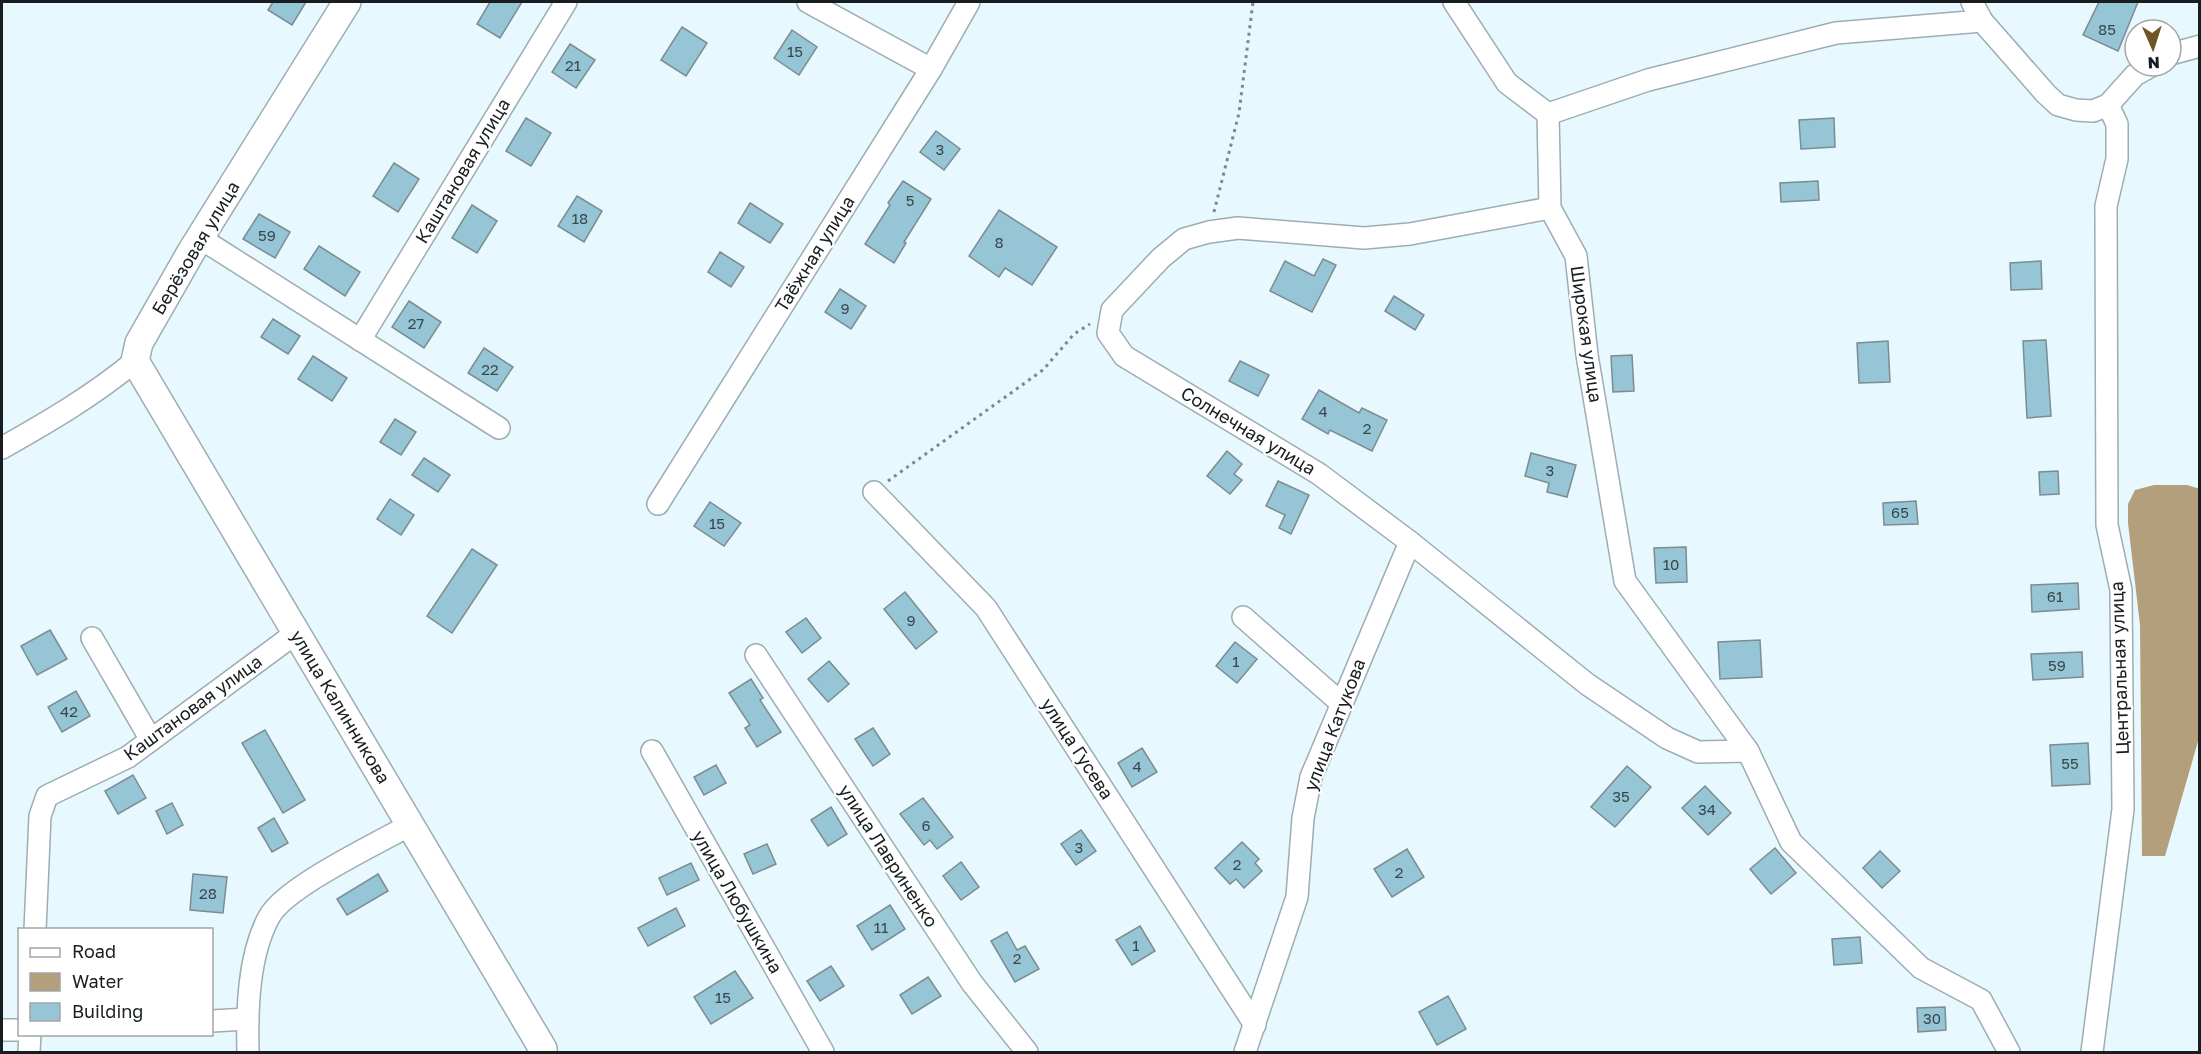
<svg xmlns="http://www.w3.org/2000/svg" width="2201" height="1054" viewBox="0 0 2201 1054" font-family="'Golos Text',sans-serif">
<rect width="100%" height="100%" fill="#e7f8fe"/>
<polygon fill="#b39f7b" points="2154,485 2187,485 2200,489 2199,738 2165,856 2142,856 2140,625 2128,523 2128,504 2135,490"/>
<g fill="#96c5d5" stroke="#7c8c91" stroke-width="1.5">
<polygon points="273,2 306,2 292,25 268,10"/>
<polygon points="490,2 522,2 500,38 477,24"/>
<polygon points="2099,2 2138,2 2118,51 2083,35"/>
<polygon points="682,27 707,43 686,76 661,60"/>
<polygon points="792,30 817,47 799,75 774,58"/>
<polygon points="570,44 595,60 576,88 552,72"/>
<polygon points="526,118 551,133 531,166 506,151"/>
<polygon points="1834,118 1835,147 1801,149 1799,120"/>
<polygon points="936,131 960,149 944,170 920,152"/>
<polygon points="394,163 419,179 398,212 373,196"/>
<polygon points="903,181 931,199 904,242 906,243 894,263 865,244 890,205 888,203"/>
<polygon points="1818,181 1819,200 1781,202 1780,183"/>
<polygon points="577,196 602,211 584,242 558,226"/>
<polygon points="750,203 783,224 770,243 738,223"/>
<polygon points="472,205 497,221 477,253 452,238"/>
<polygon points="999,210 1057,247 1032,285 1005,268 999,277 969,256"/>
<polygon points="259,214 290,232 275,258 243,239"/>
<polygon points="319,246 360,272 345,296 304,269"/>
<polygon points="720,252 744,267 731,287 708,272"/>
<polygon points="1323,259 1336,265 1312,312 1270,291 1285,261 1314,276"/>
<polygon points="2041,261 2042,289 2011,290 2010,263"/>
<polygon points="840,289 866,306 851,329 825,312"/>
<polygon points="1394,296 1424,315 1415,330 1385,311"/>
<polygon points="409,301 441,322 424,348 392,327"/>
<polygon points="273,319 300,336 288,354 261,337"/>
<polygon points="2046,340 2051,416 2027,418 2023,341"/>
<polygon points="1888,341 1890,382 1859,383 1857,343"/>
<polygon points="484,348 513,367 497,391 468,373"/>
<polygon points="1632,355 1634,391 1613,392 1611,356"/>
<polygon points="313,356 347,378 332,401 298,379"/>
<polygon points="1240,361 1269,375 1258,396 1229,381"/>
<polygon points="1319,390 1359,413 1362,408 1387,420 1372,451 1330,430 1328,434 1302,419"/>
<polygon points="395,419 416,432 401,455 380,442"/>
<polygon points="1227,451 1242,464 1234,474 1242,480 1230,494 1207,476"/>
<polygon points="1531,453 1576,465 1567,497 1547,492 1549,483 1525,476"/>
<polygon points="424,458 450,475 438,492 412,475"/>
<polygon points="2058,471 2059,494 2040,495 2039,472"/>
<polygon points="1278,481 1309,495 1291,534 1279,528 1285,515 1266,506"/>
<polygon points="390,499 414,515 401,535 377,519"/>
<polygon points="1916,501 1918,524 1884,525 1883,503"/>
<polygon points="710,502 741,523 724,546 694,526"/>
<polygon points="1686,547 1687,582 1656,583 1654,548"/>
<polygon points="472,549 497,565 452,633 427,616"/>
<polygon points="2078,583 2079,609 2032,612 2031,585"/>
<polygon points="905,592 937,632 916,649 884,609"/>
<polygon points="806,618 821,638 802,653 786,632"/>
<polygon points="50,630 67,659 37,675 21,646"/>
<polygon points="1760,640 1762,677 1720,679 1718,642"/>
<polygon points="1235,642 1257,659 1237,683 1216,666"/>
<polygon points="2082,652 2083,677 2033,680 2031,654"/>
<polygon points="829,661 849,684 828,702 808,679"/>
<polygon points="751,679 763,698 760,700 781,732 757,747 745,728 750,725 729,693"/>
<polygon points="76,691 90,716 62,732 48,707"/>
<polygon points="873,728 890,754 873,766 855,739"/>
<polygon points="265,730 305,800 283,813 242,743"/>
<polygon points="2088,743 2090,784 2052,786 2050,745"/>
<polygon points="1142,748 1157,772 1132,787 1118,763"/>
<polygon points="716,765 726,783 704,795 694,777"/>
<polygon points="1627,766 1651,787 1615,827 1591,807"/>
<polygon points="133,775 146,798 118,814 105,791"/>
<polygon points="1705,786 1731,813 1708,835 1682,808"/>
<polygon points="923,798 953,837 937,849 930,840 924,845 900,814"/>
<polygon points="172,803 183,825 167,834 156,811"/>
<polygon points="831,807 847,834 828,846 811,820"/>
<polygon points="274,818 288,843 272,852 258,828"/>
<polygon points="1081,830 1096,851 1076,865 1061,844"/>
<polygon points="1242,842 1259,859 1255,863 1262,871 1244,888 1236,879 1230,884 1215,868"/>
<polygon points="767,844 776,864 753,874 744,854"/>
<polygon points="1775,848 1796,873 1771,894 1750,869"/>
<polygon points="1407,849 1424,877 1392,897 1374,869"/>
<polygon points="1880,851 1900,871 1882,888 1863,868"/>
<polygon points="961,862 979,887 961,900 943,876"/>
<polygon points="691,863 699,880 667,895 659,878"/>
<polygon points="193,874 227,877 223,913 190,910"/>
<polygon points="378,874 388,891 347,915 337,899"/>
<polygon points="890,905 905,929 872,950 857,926"/>
<polygon points="676,908 685,926 648,946 638,928"/>
<polygon points="1140,926 1155,951 1132,965 1116,940"/>
<polygon points="1007,932 1017,950 1025,946 1039,969 1015,982 991,941"/>
<polygon points="1860,937 1862,963 1834,965 1832,939"/>
<polygon points="831,966 844,986 820,1001 807,981"/>
<polygon points="735,971 753,998 711,1024 694,997"/>
<polygon points="928,977 941,996 912,1014 900,995"/>
<polygon points="1448,996 1466,1029 1437,1045 1419,1012"/>
<polygon points="1945,1007 1946,1030 1918,1032 1917,1008"/>
</g>
<g fill="none" stroke-linecap="round" stroke-linejoin="round">
<defs>
<g id="minor">
<polyline points="808,2 931,69"/>
<polyline points="1454,2 1507,83 1548,114"/>
<polyline points="1972,2 1982,21 2046,94 2058,105 2076,110 2093,111 2108,105 2135,75 2151,66"/>
<polyline points="2171,54 2200,46"/>
<polyline points="1548,114 1550,208 1576,256 1587,355 1625,581 1748,751"/>
<polyline points="1548,114 1648,80 1836,33 1982,21"/>
<polyline points="1550,208 1410,234 1364,238 1238,228 1209,232 1184,239 1161,258 1112,310 1108,333 1124,356 1319,474 1410,542 1587,684 1667,738 1698,752 1748,751 1791,842 1921,968 1981,1000 2009,1052"/>
<polyline points="200,238 499,428"/>
<polyline points="360,340 566,2"/>
<path d="M2,448C48,422 93,396 135,361"/>
<polyline points="874,492 986,608 1255,1025"/>
<polyline points="658,504 931,69 969,2"/>
<polyline points="1243,617 1341,703"/>
<polyline points="92,638 151,740"/>
<polyline points="756,655 972,983 1027,1052"/>
<polyline points="652,751 823,1052"/>
<polyline points="35,930 40,816 47,796 128,757 296,633"/>
<polyline points="212,1021 247,1019"/>
<polyline points="2,1030 20,1030"/>
<polyline points="29,1052 30,1034"/>
<path d="M248,1052C247,1010 248,956 269,917C285,887 378,843 410,825"/>
<polyline points="1245,1052 1297,897 1303,818 1311,777 1410,542"/>
<polyline points="2092,1052 2123,809 2121,590 2107,525 2106,206 2117,159 2117,124 2108,105"/>
</g>
<polyline id="major" points="347,2 191,252 139,343 135,361 543,1049 541,1052"/>
</defs>
<use href="#minor" stroke="#9dadb3" stroke-width="24"/>
<use href="#major" stroke="#9dadb3" stroke-width="30"/>
<g stroke="#7d888c" stroke-width="3" stroke-dasharray="3 4.5" stroke-linecap="butt">
<polyline points="1214,212 1239,113 1253,2"/>
<polyline points="888,481 1043,370 1074,334 1090,324"/>
</g>
<use href="#minor" stroke="#fff" stroke-width="21"/>
<use href="#major" stroke="#fff" stroke-width="27"/>
</g>
<g text-anchor="middle" stroke-width="4.5" stroke-linejoin="round" paint-order="stroke">
<g font-size="15" fill="#38484d">
<text x="2107" y="35">85</text>
<text x="795" y="57">15</text>
<text x="573" y="71">21</text>
<text x="940" y="155">3</text>
<text x="910" y="206">5</text>
<text x="580" y="224">18</text>
<text x="267" y="241">59</text>
<text x="999" y="248">8</text>
<text x="845" y="314">9</text>
<text x="416" y="329">27</text>
<text x="490" y="375">22</text>
<text x="1323" y="417">4</text>
<text x="1367" y="434">2</text>
<text x="1550" y="476">3</text>
<text x="1900" y="518">65</text>
<text x="717" y="529">15</text>
<text x="1671" y="570">10</text>
<text x="2055" y="602">61</text>
<text x="911" y="626">9</text>
<text x="1236" y="667">1</text>
<text x="2057" y="671">59</text>
<text x="69" y="717">42</text>
<text x="2070" y="769">55</text>
<text x="1137" y="772">4</text>
<text x="1621" y="802">35</text>
<text x="1707" y="815">34</text>
<text x="926" y="831">6</text>
<text x="1079" y="853">3</text>
<text x="1237" y="870">2</text>
<text x="1399" y="878">2</text>
<text x="208" y="899">28</text>
<text x="881" y="933">11</text>
<text x="1136" y="951">1</text>
<text x="1017" y="964">2</text>
<text x="723" y="1003">15</text>
<text x="1932" y="1024">30</text>
</g>
<g font-size="18" fill="#181e20" stroke="#fff">
<text transform="translate(463 171) rotate(-59)" y="6">Каштановая улица</text>
<text transform="translate(196 248) rotate(-59)" y="6">Берёзовая улица</text>
<text transform="translate(815 254) rotate(-58)" y="6">Таёжная улица</text>
<text transform="translate(1586 334) rotate(82)" y="6">Широкая улица</text>
<text transform="translate(1248 431) rotate(31)" y="6">Солнечная улица</text>
<text transform="translate(2120 668) rotate(-92)" y="6">Центральная улица</text>
<text transform="translate(340 707) rotate(59)" y="6">улица Калинникова</text>
<text transform="translate(193 708) rotate(-36)" y="6">Каштановая улица</text>
<text transform="translate(1335 725) rotate(-69)" y="6">улица Катукова</text>
<text transform="translate(1077 749) rotate(57)" y="6">улица Гусева</text>
<text transform="translate(888 856) rotate(57)" y="6">улица Лавриненко</text>
<text transform="translate(737 902) rotate(60)" y="6">улица Любушкина</text>
</g>
</g>
<rect width="2201" height="1054" fill="none" stroke="#181e20" stroke-width="6"/>
<rect x="18" y="928" width="195" height="108" fill="#ffffff" stroke="#a3a5a6" stroke-width="1.5"/>
<rect x="30" y="948" width="30" height="9" fill="#ffffff" stroke="#a3a5a6" stroke-width="1.5"/>
<text x="72" y="958" font-size="18" fill="#181e20">Road</text>
<rect x="30" y="973" width="30" height="18" fill="#b39f7b" stroke="#a3a5a6" stroke-width="1.5"/>
<text x="72" y="988" font-size="18" fill="#181e20">Water</text>
<rect x="30" y="1003" width="30" height="18" fill="#96c5d5" stroke="#a3a5a6" stroke-width="1.5"/>
<text x="72" y="1018" font-size="18" fill="#181e20">Building</text>
<g transform="translate(2153 48) rotate(177)"><circle r="28" fill="#ffffff" stroke="#a3a5a6" stroke-width="1.5"/>
<path d="M0-4.5L10 22L0 15L-10 22Z" fill="#6d5526"/>
<text y="-9" font-size="16" font-weight="bold" text-anchor="middle" fill="#181e20">N</text>
</g>
</svg>
